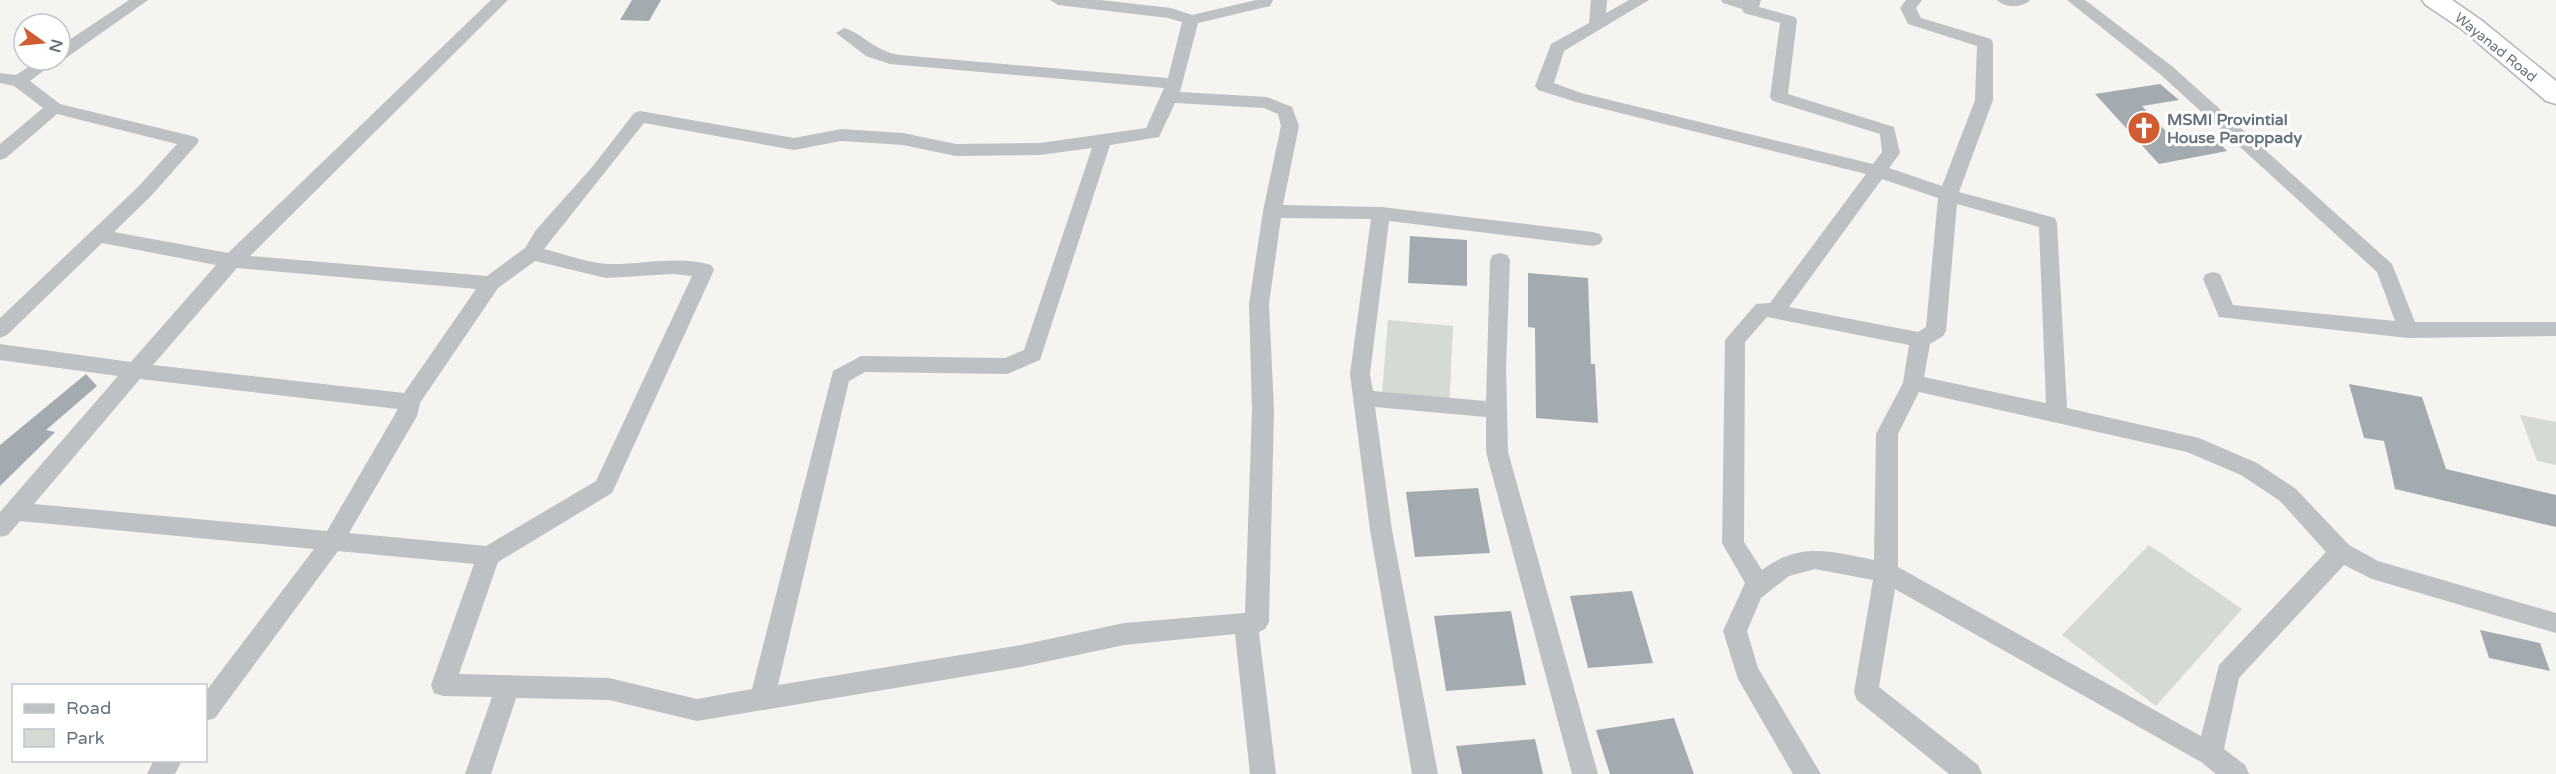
<svg xmlns="http://www.w3.org/2000/svg" width="2556" height="774" viewBox="0 0 2556 774" font-family="'Varela Round',sans-serif">
<rect width="100%" height="100%" fill="#f4f4f0"/>
<g fill="#d5dad2">
<polygon points="1388,320 1453,326 1449,412 1381,406"/>
<polygon points="2520,415 2556,422 2556,465 2537,461"/>
<polygon points="2149,545 2242,609 2156,706 2062,635"/>
</g>
<g fill="#a4abb0">
<polygon points="632,0 661,0 649,21 620,20"/>
<polygon points="2160,84 2179,100 2142,106 2176,142 2212,135 2227,151 2159,164 2095,94"/>
<polygon points="1410,236 1467,240 1467,286 1408,283"/>
<polygon points="1528,273 1588,278 1591,364 1595,364 1598,423 1536,418 1535,328 1528,327"/>
<polygon points="86,374 97,386 46,430 55,432 0,486 0,445"/>
<polygon points="2349,384 2422,397 2446,469 2556,495 2556,527 2395,489 2384,441 2364,438"/>
<polygon points="1478,488 1490,553 1415,557 1406,492"/>
<polygon points="1632,591 1653,663 1588,668 1570,596"/>
<polygon points="1511,611 1526,685 1446,691 1434,616"/>
<polygon points="2480,630 2540,643 2550,671 2489,658"/>
<polygon points="1674,718 1694,774 1610,774 1596,730"/>
<polygon points="1535,739 1543,774 1462,774 1456,746"/>
</g>
<g fill="none" stroke-linecap="round" stroke-linejoin="round">
<defs>
<polygon id="trunk" points="2422,0 2452,0 2481,20 2556,81 2556,104 2546,101 2463,30 2426,5"/>
</defs>
<use href="#trunk" stroke="#b2b5b8" stroke-width="3"/>
<g fill="#bdc1c4" fill-rule="evenodd">
<polygon points="129,0 148,0 66,58 60,59 60,46"/>
<path d="M491,0H508L250,256L487,276L525,248L536,230L593,166L634,113L640,111L794,138L841,129L903,133L956,144L1040,143L1146,128L1164,88L890,64L866,56L836,33L844,28C863,33 873,51 900,55L1168,78L1182,22L1168,18L1058,5L1050,0H1100L1171,8L1192,15L1256,0H1273L1270,6L1198,23L1180,92L1267,97L1292,107L1299,126L1283,205L1381,207L1593,232L1600,234L1603,239L1600,244L1593,246L1389,221L1370,374L1373,391L1486,401L1490,260L1493,255L1500,253L1507,255L1510,260L1506,368L1508,452L1598,774H1572L1486,452V417L1375,407L1392,530L1438,774H1412L1370,530L1350,374L1371,219L1281,218L1269,304L1274,410L1269,622L1265,629L1259,632L1276,774H1250L1235,634L1124,645L1021,667L697,721L609,700L516,698L491,774H465L492,697L443,696L434,693L431,685L474,564L338,551L215,718L206,721V691L314,549L20,521L8,535L0,537V512L118,376L0,360V344L131,362L216,265L102,243L7,335L0,338V318L138,187L177,144L57,114L6,158L0,160V144L43,108L14,86L0,83V73L16,75L39,60H58L30,81L60,104L196,137L199,141L196,145L152,195L114,232L228,253ZM1175,103L1264,108L1278,114L1281,126L1263,211L1249,304L1252,410L1245,613L1124,623L1021,645L778,685L849,381L865,372L1007,374L1040,360L1110,145L1159,137ZM644,123L794,150L841,141L903,145L956,156L1040,155L1092,148L1024,350L1005,358L861,356L833,371L752,689L697,699L609,678L459,674L498,562L612,493L714,270L711,265C677,255 642,265 608,264C588,263 564,254 544,249ZM535,261L606,278L673,274L692,276L596,481L486,546L349,533L417,416L420,403L498,288ZM237,268L476,289L404,393L153,365ZM140,379L398,409L327,531L34,504Z"/>
<path d="M1591,0H1607L1606,13L1629,0H1649L1564,51L1554,83L1581,93L1873,164L1882,152L1880,134L1773,101L1770,97L1780,23L1744,13L1742,9L1723,3L1721,0H1761L1759,7L1795,17L1797,20L1788,94L1894,127L1900,153L1889,168L1942,186L1975,100L1977,46L1908,24L1900,8L1906,0H1922L1916,8L1921,18L1991,39L1993,43V100L1959,192L2055,218L2057,223L2067,408L2199,438L2257,463L2296,489L2349,545L2378,561L2556,613V633L2372,579L2344,565L2239,678L2224,749L2245,765L2249,774H2216L2201,762L1895,589L1879,687L1978,765L1982,774H1949L1857,700L1854,692L1873,580L1815,569L1789,576L1761,598L1747,631L1758,668L1821,774H1793L1738,679L1723,631L1745,583L1722,543L1725,340L1756,304L1770,303L1866,174L1576,102L1538,90L1535,86L1551,44L1589,23ZM1882,179L1938,198L1926,327L1918,332L1789,307ZM1957,204L2039,227L2046,403L1924,377L1930,344L1943,336L1946,331ZM1767,317L1909,345L1903,383L1876,434L1874,560C1832,552 1800,541 1762,570L1744,542L1745,342ZM1919,392L2187,452L2241,475L2280,501L2326,552L2219,665L2201,736L1898,567V434Z"/>
<path d="M1997,0H2030C2023,8 2004,8 1997,0Z"/>
<polygon points="2067,0 2085,0 2173,67 2392,264 2415,322 2556,322 2556,336 2408,338 2219,317 2203,279 2206,274 2213,272 2220,274 2233,305 2395,321 2377,272 2161,75"/>
<polygon points="154,760 182,760 175,774 147,774"/>
</g>
<use href="#trunk" fill="#fff" fill-rule="evenodd"/>
</g>
<defs>
<symbol id="church-disc" viewBox="-11 -11 22 22"><circle r="9.5" fill="#d15c32" stroke="#fff"/><path d="M-1.2-6h2.4v3.5h3.3v2.4h-3.3V6h-2.4V-.1h-3.3v-2.4h3.3Z" fill="#fff"/></symbol>
</defs>
<g fill-rule="evenodd">
<use href="#church-disc" x="2125" y="109" width="38" height="38"/>
</g>
<g text-anchor="middle" stroke-width="6" stroke-linejoin="round" paint-order="stroke">
<g font-size="14" fill="#65737e" stroke="#fff">
<text transform="translate(2496 47) rotate(39)" y="5">Wayanad Road</text>
</g>
<g font-size="16" font-weight="bold" fill="#65737e" stroke="#fff" text-anchor="start">
<text x="2167" y="125">MSMI Provintial<tspan x="2167" dy="18">House Paroppady</tspan></text>
</g>
</g>
<rect x="12" y="684" width="195" height="78" fill="#ffffff" stroke="#c1c7cb" stroke-width="1.5"/>
<rect x="24" y="704" width="30" height="9" fill="#bdc1c4" stroke="#c1c7cb" stroke-width="1.5"/>
<text x="66" y="714" font-size="18" fill="#65737e">Road</text>
<rect x="24" y="729" width="30" height="18" fill="#d5dad2" stroke="#c1c7cb" stroke-width="1.5"/>
<text x="66" y="744" font-size="18" fill="#65737e">Park</text>
<g transform="translate(42 42) rotate(105)"><circle r="28" fill="#ffffff" stroke="#c1c7cb" stroke-width="1.5"/>
<path d="M0-4.5L10 22L0 15L-10 22Z" fill="#d15c32"/>
<text y="-9" font-size="16" font-weight="bold" text-anchor="middle" fill="#65737e">N</text>
</g>
</svg>
